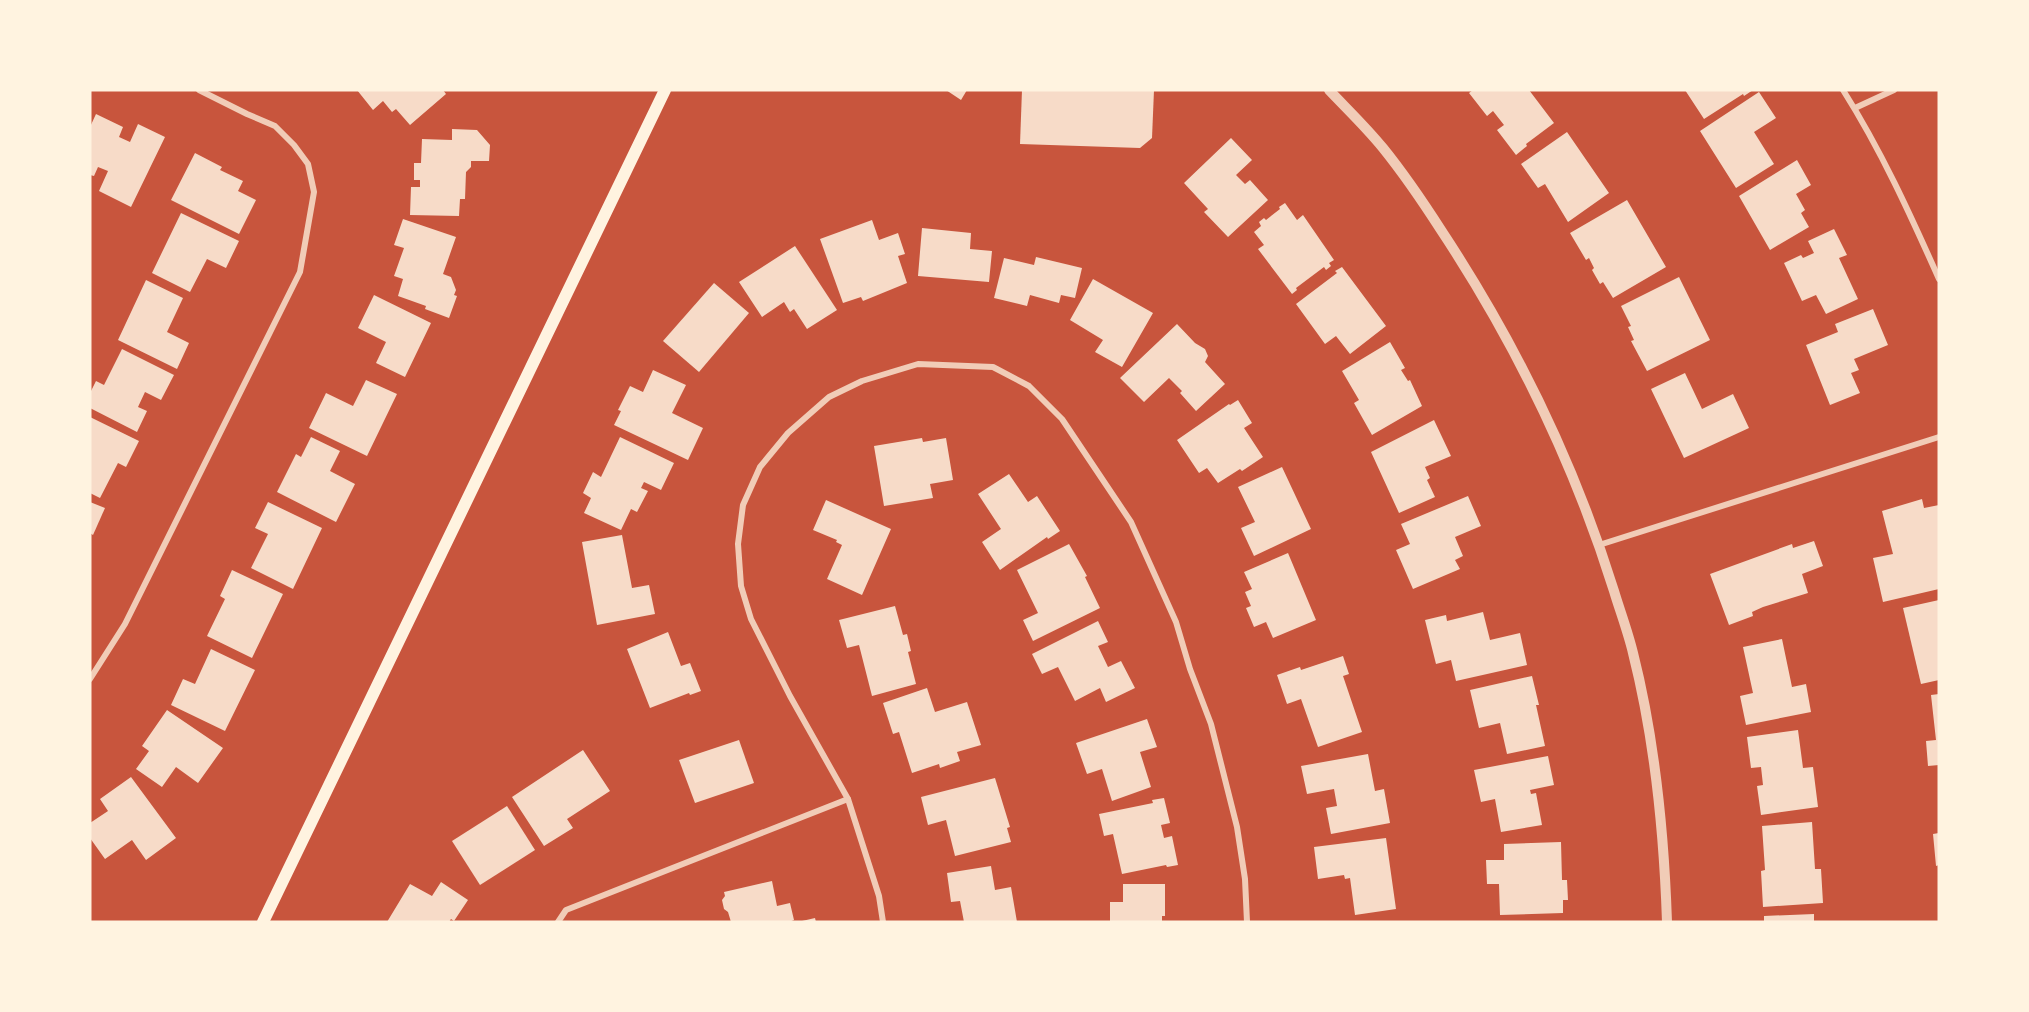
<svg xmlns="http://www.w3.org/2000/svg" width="2029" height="1012" viewBox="0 0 2029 1012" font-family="Ubuntu,sans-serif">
<rect width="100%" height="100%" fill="#c8553d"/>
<g fill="#f7dbc8">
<polygon points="357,90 443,90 446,94 410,125 396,109 392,112 383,101 373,110"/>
<polygon points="946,90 967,90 961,100"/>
<polygon points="1022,90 1154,90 1152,138 1140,148 1020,144"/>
<polygon points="1473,90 1529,90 1554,123 1526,144 1527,146 1516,155 1497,130 1504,125 1493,111 1487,116 1469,93"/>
<polygon points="1685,90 1753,90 1744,96 1743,94 1704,119"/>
<polygon points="1759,92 1776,118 1754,132 1774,164 1736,188 1700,131"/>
<polygon points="96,114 123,127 119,137 130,142 138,124 165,137 131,207 99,191 108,171 98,167 94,176 90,175 90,127"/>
<polygon points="452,129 477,130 490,145 489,161 471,161 471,167 466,172 465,199 460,199 459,216 410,215 411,187 420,187 420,180 414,180 414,163 421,163 422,139 452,140"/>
<polygon points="1567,132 1609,193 1568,222 1545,184 1538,188 1521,164"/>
<polygon points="1231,138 1252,160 1236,175 1245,184 1250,180 1268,200 1228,237 1204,212 1208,209 1184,183"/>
<polygon points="195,153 222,167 220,170 243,181 238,191 256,200 239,234 171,200"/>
<polygon points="1797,160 1811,185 1796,194 1805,210 1801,213 1809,227 1770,250 1739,196"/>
<polygon points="1627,200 1666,267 1613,298 1603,282 1600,284 1592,270 1594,268 1589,258 1586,260 1570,233"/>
<polygon points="1285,203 1297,220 1303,215 1334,260 1329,263 1331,266 1326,270 1324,267 1296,288 1297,290 1292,294 1258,249 1264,245 1254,232 1261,226 1259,222 1264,218 1266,220 1280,209 1279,207"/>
<polygon points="181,213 239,241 226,268 207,259 190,292 152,273"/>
<polygon points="403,219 456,237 443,274 451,277 456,290 454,295 457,296 449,318 425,309 426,306 398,296 403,279 394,276 404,248 394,245"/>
<polygon points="872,220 879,240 898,233 905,254 898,256 907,283 863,301 861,297 843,303 820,239"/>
<polygon points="922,228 971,233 970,249 992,251 989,282 918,276"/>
<polygon points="1834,229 1847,255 1839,258 1858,299 1826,314 1816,295 1802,301 1784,263 1801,255 1803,258 1814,253 1808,241"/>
<polygon points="795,246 837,310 807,329 794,309 790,312 784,302 762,317 739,282"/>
<polygon points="1036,257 1082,268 1075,298 1061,295 1059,303 1030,295 1027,306 994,298 1004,258 1034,265"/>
<polygon points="1342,267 1386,326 1350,354 1336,336 1325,344 1296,304 1337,273 1335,271"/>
<polygon points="1679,277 1710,340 1647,371 1631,341 1634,340 1628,327 1631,326 1621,306"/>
<polygon points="1093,279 1153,313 1122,367 1095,352 1103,340 1070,320"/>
<polygon points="146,280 183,298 167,332 189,343 177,369 118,340"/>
<polygon points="714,283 749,313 699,372 663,341"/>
<polygon points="374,295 431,323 405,377 376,363 386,342 358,328"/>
<polygon points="1873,309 1888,345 1854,359 1859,370 1851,373 1860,393 1830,405 1806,345 1838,332 1835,324"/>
<polygon points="1177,324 1195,343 1205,349 1208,356 1205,362 1225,384 1196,411 1180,393 1182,391 1169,378 1144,402 1120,378"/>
<polygon points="1390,342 1405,368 1401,370 1408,381 1410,380 1422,406 1372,435 1354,403 1359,400 1342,371"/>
<polygon points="122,349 174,375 161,400 145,392 138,407 147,411 137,432 90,408 90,393 96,381 104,385"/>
<polygon points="653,370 686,385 672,413 703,428 688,460 614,425 621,411 618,410 630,386 643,392"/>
<polygon points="1685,373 1702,409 1733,394 1749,428 1684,458 1651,389"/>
<polygon points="366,380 397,394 367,456 309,428 326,393 353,406"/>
<polygon points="1238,400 1252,423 1244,428 1263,457 1242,471 1240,469 1218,483 1207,468 1199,473 1177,440 1229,404 1230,405"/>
<polygon points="90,417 139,441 126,467 118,463 100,498 90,493"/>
<polygon points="1434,420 1451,456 1425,467 1430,478 1427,480 1435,497 1399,513 1371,452"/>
<polygon points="311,437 340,451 330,471 355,484 336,522 277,492 296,454 301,457"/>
<polygon points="620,437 674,463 661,490 644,482 641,488 648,491 637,512 631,509 621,530 584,513 591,498 583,493 593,472 601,477"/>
<polygon points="922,438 923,442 946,438 953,480 930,484 933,498 884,506 874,446"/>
<polygon points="1282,467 1311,529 1254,556 1241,528 1255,522 1238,487"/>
<polygon points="1009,474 1028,502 1037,496 1060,531 1048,539 1047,537 1000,570 982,542 1001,529 978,494"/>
<polygon points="1468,496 1481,526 1455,537 1463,556 1455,560 1460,569 1413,589 1396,550 1410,544 1401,524"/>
<polygon points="1922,499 1924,508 1939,505 1939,589 1883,602 1873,558 1893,554 1882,511"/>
<polygon points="826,500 891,529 862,595 827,579 842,545 836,542 837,540 813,530"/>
<polygon points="90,502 105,508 93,535 90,533"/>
<polygon points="268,502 322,528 293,589 251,568 268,534 255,528"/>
<polygon points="622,535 632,588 649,585 655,614 597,625 582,542"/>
<polygon points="1814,541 1823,566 1802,574 1808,593 1763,607 1752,612 1753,616 1729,625 1710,574 1792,544 1793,548"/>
<polygon points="1069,544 1087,576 1085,577 1100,608 1033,641 1023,620 1038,613 1017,570"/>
<polygon points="1288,553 1316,620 1273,638 1266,622 1254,627 1246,608 1251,606 1245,592 1252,589 1244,572"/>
<polygon points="232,570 283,594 252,658 207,636 225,599 220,596"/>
<polygon points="1939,600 1939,680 1921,684 1903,608"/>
<polygon points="895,606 903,635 907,634 911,651 908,652 916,684 872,696 859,645 847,648 839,620"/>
<polygon points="1483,612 1490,640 1520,633 1527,665 1456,681 1451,660 1436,664 1425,620 1446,615 1447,621"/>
<polygon points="1098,621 1108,642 1098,646 1108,667 1121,661 1135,688 1106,702 1100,688 1075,701 1058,667 1042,674 1032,654"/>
<polygon points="668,632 681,666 690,663 701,691 690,695 689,693 650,708 627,649"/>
<polygon points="1782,639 1792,687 1806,684 1811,712 1746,725 1740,696 1753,693 1743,647"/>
<polygon points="211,649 255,670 225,731 171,705 183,679 195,684"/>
<polygon points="1343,656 1349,674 1343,676 1362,732 1318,747 1301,699 1287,704 1277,675 1300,667 1301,670"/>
<polygon points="1532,676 1539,705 1536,705 1545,746 1507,754 1500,723 1479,728 1470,690"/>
<polygon points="927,688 935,712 967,702 981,745 957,752 960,761 940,768 939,764 912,773 899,732 893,734 883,703"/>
<polygon points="1939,694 1939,765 1928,766 1926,741 1936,740 1931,695"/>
<polygon points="167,710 223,748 198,783 176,767 162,787 136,769 149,751 142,746"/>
<polygon points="1147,719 1157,747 1140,752 1151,787 1112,801 1102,769 1087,774 1076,743"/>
<polygon points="1798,730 1803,768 1813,767 1818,807 1761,815 1757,786 1763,785 1761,767 1751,768 1747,737"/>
<polygon points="739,740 754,783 695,803 679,760"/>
<polygon points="583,750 610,791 567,819 573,828 544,846 512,797"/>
<polygon points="1368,754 1375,791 1384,789 1390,823 1331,834 1326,808 1337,806 1334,789 1307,794 1301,766"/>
<polygon points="1548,756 1554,785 1530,790 1531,794 1536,793 1542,825 1501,832 1495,799 1481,802 1474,770"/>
<polygon points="131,777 176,838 146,860 132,840 105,859 90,838 90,823 108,811 100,799"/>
<polygon points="995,778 1010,827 1007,828 1011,842 955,856 946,820 928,825 921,797"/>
<polygon points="1164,798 1170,823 1161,825 1164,838 1172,836 1178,865 1167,867 1166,865 1122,874 1113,834 1104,836 1099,814 1153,803 1152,800"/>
<polygon points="507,806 535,850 480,885 452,841"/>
<polygon points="1812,822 1815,869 1821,869 1823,903 1763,907 1761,871 1765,870 1762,826"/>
<polygon points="1939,833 1939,865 1936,866 1933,834"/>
<polygon points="1386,838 1396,909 1355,915 1350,878 1345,879 1344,875 1318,879 1314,847"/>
<polygon points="1561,842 1562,880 1567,880 1568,900 1563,900 1563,913 1500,915 1499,884 1487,884 1486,860 1504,860 1504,844"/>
<polygon points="991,866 995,890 1011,887 1017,922 964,922 960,901 951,902 947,873"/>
<polygon points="772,881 777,906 790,903 794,920 789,922 731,922 728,912 724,909 722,900 725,896 724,892"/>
<polygon points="441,882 468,900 454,921 451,919 449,922 387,922 410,884 432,896"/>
<polygon points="1123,884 1165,884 1165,916 1162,916 1162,922 1110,922 1110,902 1123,902"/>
<polygon points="1814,914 1814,922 1764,922 1764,916"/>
<polygon points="815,918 816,922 802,922 802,921"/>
</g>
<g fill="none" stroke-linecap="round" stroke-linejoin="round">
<g stroke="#f1ccb7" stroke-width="6">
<path d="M1843,90C1881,150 1910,214 1939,279"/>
<polyline points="1855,108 1894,90"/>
<polyline points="1599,545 1939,437"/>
<polyline points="90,679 125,624 300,272 314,192 308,164 294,145 275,126 247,114 199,90"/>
<polyline points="558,922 566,910 848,799"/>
<polyline points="883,922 879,896 848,799 790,696 751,619 741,586 738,544 743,505 760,467 788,433 829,397 862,381 918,364 993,367 1029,386 1062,419 1131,522 1176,622 1190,669 1211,724 1237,827 1245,879 1247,922"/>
</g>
<path stroke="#f1ccb7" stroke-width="10" d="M1329,90C1347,109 1366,127 1383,148C1404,174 1423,202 1441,230C1515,342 1574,463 1614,591C1620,611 1628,632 1633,653C1655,740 1664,832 1667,922"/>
<polyline stroke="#fff3e0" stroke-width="12" points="263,922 665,90"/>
</g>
<rect width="2029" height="1012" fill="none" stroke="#fff3e0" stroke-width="183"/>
</svg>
